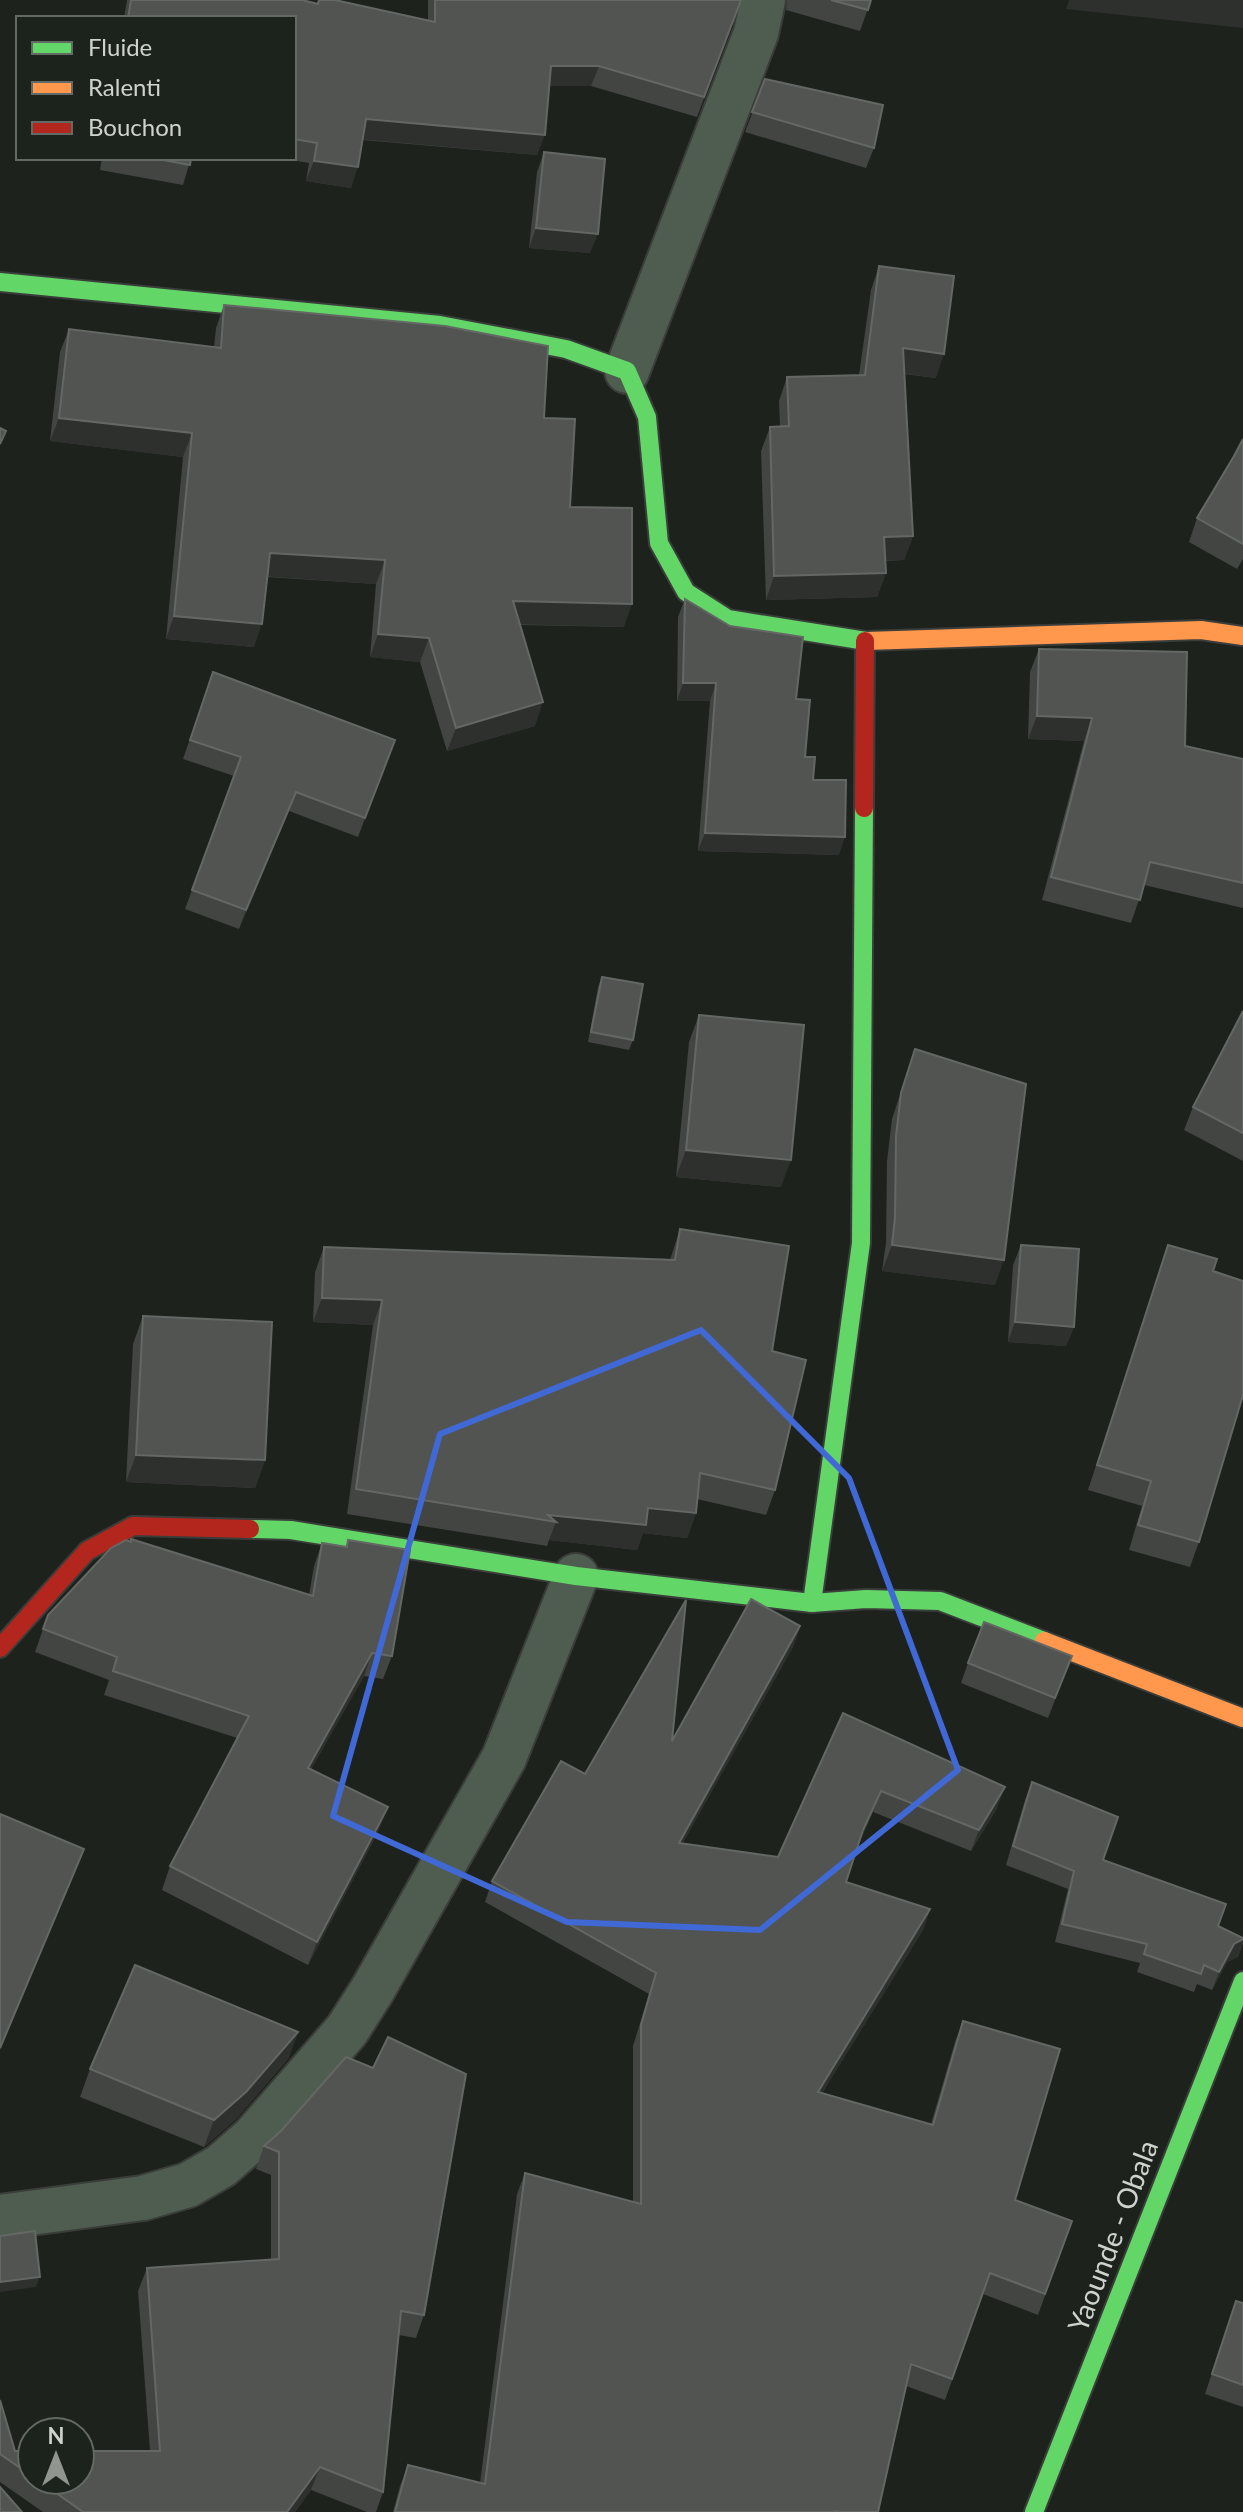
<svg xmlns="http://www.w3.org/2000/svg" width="1243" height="2512" viewBox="0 0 1243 2512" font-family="Lato,sans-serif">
<rect width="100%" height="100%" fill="#1d221d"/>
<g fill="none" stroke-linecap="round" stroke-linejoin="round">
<defs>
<g id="street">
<polyline points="627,371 756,33 763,0"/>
<polyline points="0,2217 143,2198 188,2185 221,2166 254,2137 347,2030 373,1989 504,1758 576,1576"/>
</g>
<g id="fast">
<polyline points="0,282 440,325 566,349 627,371 647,417 659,543 686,592 728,619 866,641"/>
<polyline points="250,1529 291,1530 576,1576 812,1603 866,1599 940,1601 1044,1641"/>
<polyline points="812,1603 861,1243 864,808"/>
<polyline points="1034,2512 1243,1981"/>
</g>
<g id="slow">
<polyline points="866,641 1201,630 1243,636"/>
<polyline points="1044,1641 1243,1718"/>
</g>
<g id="jam">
<polyline points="864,808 865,641"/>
<polyline points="0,1648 87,1551 133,1526 250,1529"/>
</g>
</defs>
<use href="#street" stroke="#3a3d3a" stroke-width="48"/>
<use href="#fast" stroke="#3a3d3a" stroke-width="22"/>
<use href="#slow" stroke="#3a3d3a" stroke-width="22"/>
<use href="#jam" stroke="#3a3d3a" stroke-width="22"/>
<use href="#street" stroke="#4f5d50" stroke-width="44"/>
<use href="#fast" stroke="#63d668" stroke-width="18"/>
<use href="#slow" stroke="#ff974d" stroke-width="18"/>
<use href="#jam" stroke="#b3261e" stroke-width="18"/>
</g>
<g fill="#424542">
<polygon points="127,0 302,0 317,4 318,0 428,20 428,0 741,0 697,117 591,86 549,86 537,155 363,140 351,188 306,181 309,163 280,158 294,158 294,18 124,18"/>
<polygon points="787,0 871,0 860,31 786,10"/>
<polygon points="765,79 874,148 866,168 745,132"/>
<polygon points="544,152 590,253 529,248 537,172"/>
<polygon points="102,158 191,158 183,185 100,170"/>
<polygon points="879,266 936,378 904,374 913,536 904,560 885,561 886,573 877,597 766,600 761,451 770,427 780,427 779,401 787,377 859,375 871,290"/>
<polygon points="224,305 544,418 570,507 624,627 520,625 535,726 447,751 420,662 370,657 376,584 267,577 254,647 166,639 183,457 50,441 60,352 69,329 214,347 216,328"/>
<polygon points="1243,439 1243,559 1237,569 1189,542 1197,518 1234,456"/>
<polygon points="685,599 796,699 805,757 839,855 698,851 710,701 677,701 678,617"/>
<polygon points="1039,649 1185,746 1243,759 1243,908 1144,885 1131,923 1042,900 1084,741 1028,739 1030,672"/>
<polygon points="213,672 395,740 358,837 289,811 239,929 185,909 234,776 183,759"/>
<polygon points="602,977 633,1040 629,1050 588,1042 598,987"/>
<polygon points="1243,1011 1243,1161 1184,1130 1193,1107"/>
<polygon points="699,1015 781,1187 676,1177 689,1042"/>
<polygon points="915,1049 995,1285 882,1271 886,1243 887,1161 892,1119"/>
<polygon points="680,1229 772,1351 775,1490 766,1515 697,1499 696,1513 687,1538 643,1533 637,1550 549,1540 547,1546 347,1514 373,1325 313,1322 315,1272 324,1247 670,1260"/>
<polygon points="1021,1245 1074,1327 1066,1346 1008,1342 1013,1265"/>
<polygon points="1168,1245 1213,1271 1199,1542 1190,1567 1129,1550 1142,1506 1088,1490"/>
<polygon points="143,1316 265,1460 255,1488 126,1482 133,1344"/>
<polygon points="131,1539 309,1595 314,1566 322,1543 346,1547 348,1540 392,1656 383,1679 364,1676 311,1769 379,1830 308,1965 162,1890 170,1866 237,1738 104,1695 109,1680 35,1652 48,1615 130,1541"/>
<polygon points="800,1626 793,1647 682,1844 778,1857 843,1713 997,1808 971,1851 873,1812 858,1845 846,1882 930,1909 923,1930 822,2093 931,2124 955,2042 963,2021 1015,2200 1072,2221 1038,2315 983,2294 945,2400 906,2386 878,2512 393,2512 400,2486 408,2465 480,2483 517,2194 525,2173 633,2202 633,2046 649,1994 485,1902 492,1881 585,1774 672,1741"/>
<polygon points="1072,1656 1048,1718 961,1683 968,1663"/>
<polygon points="1032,1782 1103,1860 1218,1926 1243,1938 1243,1943 1238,1957 1227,1962 1212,1990 1197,1984 1194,1992 1137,1972 1140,1963 1055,1942 1068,1889 1006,1865 1025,1800"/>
<polygon points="298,2032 288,2059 236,2119 204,2147 80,2097 90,2069"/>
<polygon points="281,2131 424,2315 416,2338 399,2335 383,2492 376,2512 367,2512 311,2490 295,2512 43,2512 0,2482 0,2400 15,2451 32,2451 32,2480 80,2480 150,2451 138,2291 147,2268 271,2259 271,2175 256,2169 264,2146"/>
<polygon points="1236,2301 1243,2303 1243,2407 1205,2394"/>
</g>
<g fill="#2d302d">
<polygon points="1069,0 1243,0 1243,28 1066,9"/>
<polygon points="551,66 599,66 591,86 543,86"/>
<polygon points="366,119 545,135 537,155 359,139"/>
<polygon points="314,161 358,167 351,188 306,181"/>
<polygon points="536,228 598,234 590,253 529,248"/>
<polygon points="903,348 944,354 936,378 894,372"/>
<polygon points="59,418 192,433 183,457 50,441"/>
<polygon points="913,536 904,560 876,561 884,537"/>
<polygon points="270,553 385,560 376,584 261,576"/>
<polygon points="886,573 877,597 766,600 774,576"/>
<polygon points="513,601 632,604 624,627 505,624"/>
<polygon points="174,616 262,624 254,647 166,639"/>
<polygon points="378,634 429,638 420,662 370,657"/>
<polygon points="683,683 716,683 710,701 677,701"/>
<polygon points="543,702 535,726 447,751 456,728"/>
<polygon points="1037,716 1092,718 1084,741 1028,739"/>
<polygon points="296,792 289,811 239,929 246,910"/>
<polygon points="705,833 845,837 839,855 698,851"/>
<polygon points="686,1150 791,1160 781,1187 676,1177"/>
<polygon points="892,1245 1004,1260 995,1285 882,1271"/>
<polygon points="322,1298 382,1300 373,1325 313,1322"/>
<polygon points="1015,1322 1074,1327 1066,1346 1008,1342"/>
<polygon points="136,1455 265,1460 255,1488 126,1482"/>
<polygon points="648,1508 696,1513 687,1538 643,1533 637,1550 549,1540 556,1522 548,1515"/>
<polygon points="800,1626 793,1647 671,1864 679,1843"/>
<polygon points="372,1653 364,1676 299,1791 308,1768"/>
<polygon points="1005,1787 997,1808 971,1851 979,1830"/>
<polygon points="881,1791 873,1812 855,1851 863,1830"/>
<polygon points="388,1807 379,1830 308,1965 317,1942"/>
<polygon points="84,1849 75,1872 0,2051 0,2048"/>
<polygon points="930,1909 923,1930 810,2113 818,2092"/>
<polygon points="1243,1939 1243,1943 1238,1957 1227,1962 1212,1990 1219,1972 1234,1944"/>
<polygon points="298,2032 288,2059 236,2119 204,2147 214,2120"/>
<polygon points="40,2277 36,2287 0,2292 0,2282"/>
<polygon points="320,2467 311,2490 295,2512 287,2512"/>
</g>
<g fill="#515451" stroke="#646864" stroke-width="2">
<polygon points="131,0 302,0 318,4 319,0 335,0 435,22 435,0 741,0 704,97 599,66 551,66 545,135 366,119 358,167 314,161 317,143 294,139 294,18 128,18"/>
<polygon points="831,0 871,0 868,10"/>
<polygon points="765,79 883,105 874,148 752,112"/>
<polygon points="544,152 605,159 598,234 536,228"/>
<polygon points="153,158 191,158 190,165"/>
<polygon points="879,266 954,276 944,354 903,348 913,536 884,537 886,573 774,576 770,427 789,426 787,377 865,375"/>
<polygon points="224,305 445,326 548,346 544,418 575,419 570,507 632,508 632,604 513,601 543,702 456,728 429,638 378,634 385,560 270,553 262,624 174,616 192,433 59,418 69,329 221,348"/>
<polygon points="0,428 6,431 0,444"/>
<polygon points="1243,439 1243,544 1197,518 1234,456"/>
<polygon points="685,599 730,626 803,637 796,699 810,700 805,757 815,757 813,780 846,780 845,837 705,833 716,683 683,683"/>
<polygon points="1039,649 1187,652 1185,746 1243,759 1243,883 1150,862 1140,900 1051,877 1092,718 1037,716"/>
<polygon points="213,672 395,740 365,818 296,792 246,910 192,890 241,757 190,740"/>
<polygon points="602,977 643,984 633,1040 591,1032"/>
<polygon points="1243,1011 1243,1133 1193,1107"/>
<polygon points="699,1015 804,1025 791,1160 686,1150"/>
<polygon points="915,1049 1026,1084 1004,1260 892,1245 895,1218 896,1136 901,1093"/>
<polygon points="680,1229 789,1246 772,1351 806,1360 775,1490 700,1473 696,1513 648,1508 646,1525 548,1515 556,1522 356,1489 382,1300 322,1298 324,1247 675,1260"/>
<polygon points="1021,1245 1079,1249 1074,1327 1015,1322"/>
<polygon points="1168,1245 1217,1259 1213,1271 1243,1281 1243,1395 1199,1542 1138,1525 1151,1481 1097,1465"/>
<polygon points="143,1316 272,1322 265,1460 136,1455"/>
<polygon points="131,1539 313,1596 322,1543 347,1547 348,1540 410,1550 392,1656 372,1653 308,1768 388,1807 317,1942 170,1866 249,1716 113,1671 117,1657 43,1629 48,1615 111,1548 126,1540 131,1542"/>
<polygon points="751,1599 800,1626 679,1843 778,1857 843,1713 1005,1787 979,1830 881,1791 863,1830 846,1882 930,1909 818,2092 933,2125 963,2021 1060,2049 1015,2200 1072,2221 1045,2294 990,2273 952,2379 911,2364 878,2512 841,2512 835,2511 834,2512 395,2512 408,2465 485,2484 525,2173 641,2204 641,2025 656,1973 492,1881 561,1761 585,1774 686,1600 672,1741"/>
<polygon points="984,1622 1072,1656 1055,1698 968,1663"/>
<polygon points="1032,1782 1118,1817 1103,1860 1226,1904 1218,1926 1243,1938 1243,1939 1234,1944 1219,1972 1204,1965 1201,1974 1144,1954 1147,1944 1062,1924 1074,1871 1013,1846"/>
<polygon points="0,1814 84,1849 0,2048"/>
<polygon points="135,1965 298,2032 246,2092 214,2120 90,2069"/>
<polygon points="388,2037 466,2074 424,2315 401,2311 383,2492 320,2467 287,2512 83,2512 38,2480 80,2480 80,2451 160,2451 147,2268 279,2259 279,2152 264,2146 281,2131 346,2057 373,2068"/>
<polygon points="35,2231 40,2277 0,2282 0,2236"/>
<polygon points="1236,2301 1243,2303 1243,2385 1212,2374"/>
<polygon points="0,2400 15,2451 32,2451 32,2476 0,2454"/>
<polygon points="0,2487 22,2512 0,2512"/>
</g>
<path fill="none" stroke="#4069d6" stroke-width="6" stroke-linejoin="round" d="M701,1330L849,1478L958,1770L760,1930L567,1922L333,1816L440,1434Z"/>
<g text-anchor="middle" stroke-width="6" stroke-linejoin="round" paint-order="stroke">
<g font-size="28" fill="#ced3ce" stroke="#1c231c">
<text transform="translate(1113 2236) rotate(-69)" y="10">Yaounde - Obala</text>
</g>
</g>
<rect x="16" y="16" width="280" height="144" fill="#1c231c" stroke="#636963" stroke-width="2"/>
<rect x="32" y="42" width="40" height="12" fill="#63d668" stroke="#636963" stroke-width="2"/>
<text x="88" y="56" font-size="24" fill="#ced3ce">Fluide</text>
<rect x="32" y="82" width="40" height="12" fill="#ff974d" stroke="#636963" stroke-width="2"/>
<text x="88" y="96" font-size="24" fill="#ced3ce">Ralenti</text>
<rect x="32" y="122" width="40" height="12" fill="#b3261e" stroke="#636963" stroke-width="2"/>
<text x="88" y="136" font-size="24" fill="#ced3ce">Bouchon</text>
<g transform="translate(56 2456)"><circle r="38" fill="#1c231c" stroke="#636963" stroke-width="2"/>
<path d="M0-6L14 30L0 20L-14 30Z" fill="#909590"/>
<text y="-12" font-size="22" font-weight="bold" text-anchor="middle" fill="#ced3ce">N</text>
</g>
</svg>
